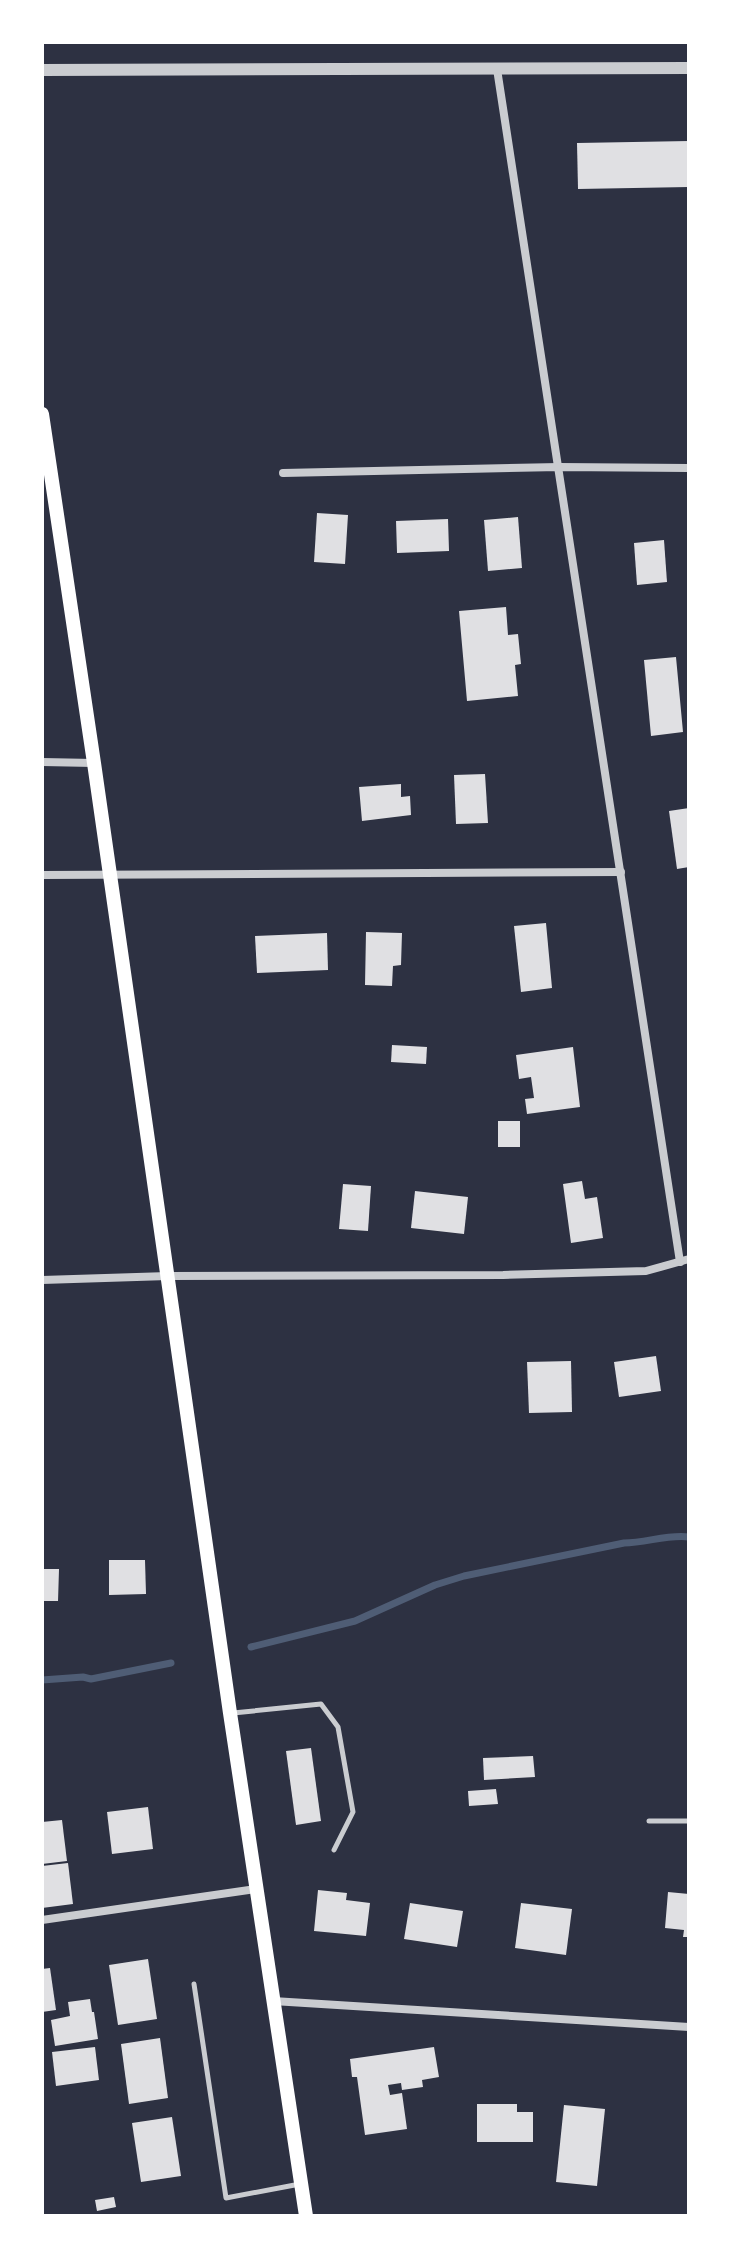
<svg xmlns="http://www.w3.org/2000/svg" width="731" height="2258" viewBox="0 0 731 2258" font-family="'PT Sans',sans-serif">
<rect width="100%" height="100%" fill="#2d3142"/>
<g fill="none" stroke-linecap="round" stroke-linejoin="round">
<g stroke="#4f5d75" stroke-width="7">
<path d="M251,1647L355,1621L435,1585L464,1576L624,1543C646,1543 668,1534 689,1537"/>
<polyline points="42,1680 83,1677 91,1679 171,1663"/>
</g>
</g>
<g fill="#e0e0e3">
<polygon points="689,141 689,187 578,189 577,143"/>
<polygon points="317,513 348,515 345,564 314,562"/>
<polygon points="518,517 522,568 488,571 484,520"/>
<polygon points="448,519 449,551 397,553 396,521"/>
<polygon points="664,540 667,582 637,585 634,543"/>
<polygon points="506,607 508,635 518,634 521,664 515,665 518,696 467,701 459,611"/>
<polygon points="676,657 683,732 651,736 644,660"/>
<polygon points="485,774 488,823 456,824 454,775"/>
<polygon points="401,784 401,797 410,796 411,815 362,821 359,787"/>
<polygon points="689,808 689,867 677,869 669,811"/>
<polygon points="546,923 552,988 521,992 514,926"/>
<polygon points="366,932 402,933 401,965 393,966 392,986 365,985"/>
<polygon points="327,933 328,970 257,973 255,936"/>
<polygon points="392,1045 427,1047 426,1064 391,1062"/>
<polygon points="573,1047 580,1107 527,1114 525,1099 534,1098 531,1077 519,1079 516,1055"/>
<rect x="498" y="1121" width="22" height="26"/>
<polygon points="582,1181 585,1199 597,1197 603,1238 571,1243 563,1184"/>
<polygon points="343,1184 371,1186 368,1231 339,1229"/>
<polygon points="415,1191 468,1197 464,1234 411,1228"/>
<polygon points="656,1356 661,1391 619,1397 614,1362"/>
<polygon points="571,1361 572,1412 529,1413 527,1362"/>
<polygon points="109,1560 145,1560 146,1594 109,1595"/>
<polygon points="42,1569 59,1569 58,1601 42,1601"/>
<polygon points="311,1748 321,1821 296,1825 286,1751"/>
<polygon points="533,1756 535,1777 484,1780 483,1758"/>
<polygon points="496,1789 498,1804 469,1806 468,1791"/>
<polygon points="148,1807 153,1849 112,1854 107,1812"/>
<polygon points="62,1820 67,1861 42,1864 42,1822"/>
<polygon points="68,1863 73,1904 42,1908 42,1866"/>
<polygon points="318,1890 347,1893 346,1900 370,1903 366,1936 314,1931"/>
<polygon points="668,1892 689,1894 689,1937 683,1937 684,1930 665,1928"/>
<polygon points="410,1903 463,1911 457,1947 404,1939"/>
<polygon points="521,1903 572,1909 566,1955 515,1948"/>
<polygon points="148,1959 157,2019 118,2025 109,1965"/>
<polygon points="50,1968 56,2010 42,2012 42,1969"/>
<polygon points="90,1999 92,2012 94,2012 98,2039 55,2046 51,2020 70,2016 68,2002"/>
<polygon points="160,2038 168,2098 129,2104 121,2044"/>
<polygon points="95,2047 99,2080 56,2086 52,2052"/>
<polygon points="434,2047 439,2077 422,2080 423,2087 402,2090 401,2083 388,2085 390,2095 402,2093 407,2129 365,2135 357,2077 352,2077 350,2059"/>
<polygon points="477,2104 517,2104 517,2112 533,2112 533,2142 477,2142"/>
<polygon points="564,2105 605,2109 597,2186 556,2182"/>
<polygon points="172,2117 181,2176 141,2182 132,2123"/>
<polygon points="114,2197 116,2207 97,2211 95,2200"/>
</g>
<g fill="none" stroke-linecap="round" stroke-linejoin="round">
<g stroke="#caccd0" stroke-width="5">
<polyline points="233,1713 321,1704 338,1727 353,1812 334,1850"/>
<polyline points="649,1821 689,1821"/>
<polyline points="194,1984 226,2198 300,2184"/>
</g>
<g stroke="#caccd0" stroke-width="8">
<polyline points="497,69 680,1262"/>
<polyline points="283,473 559,467 689,468"/>
<polyline points="42,762 94,763"/>
<polyline points="42,875 621,872"/>
<polyline points="42,1280 168,1276 503,1275 646,1271 689,1259"/>
<polyline points="42,1920 256,1889"/>
<polyline points="273,2001 689,2027"/>
</g>
<polyline stroke="#caccd0" stroke-width="12" points="42,70 689,68"/>
<polyline stroke="#fff" stroke-width="14" points="42,414 94,763 230,1713 306,2216"/>
</g>
<rect width="731" height="2258" fill="none" stroke="#ffffff" stroke-width="88"/>
</svg>
